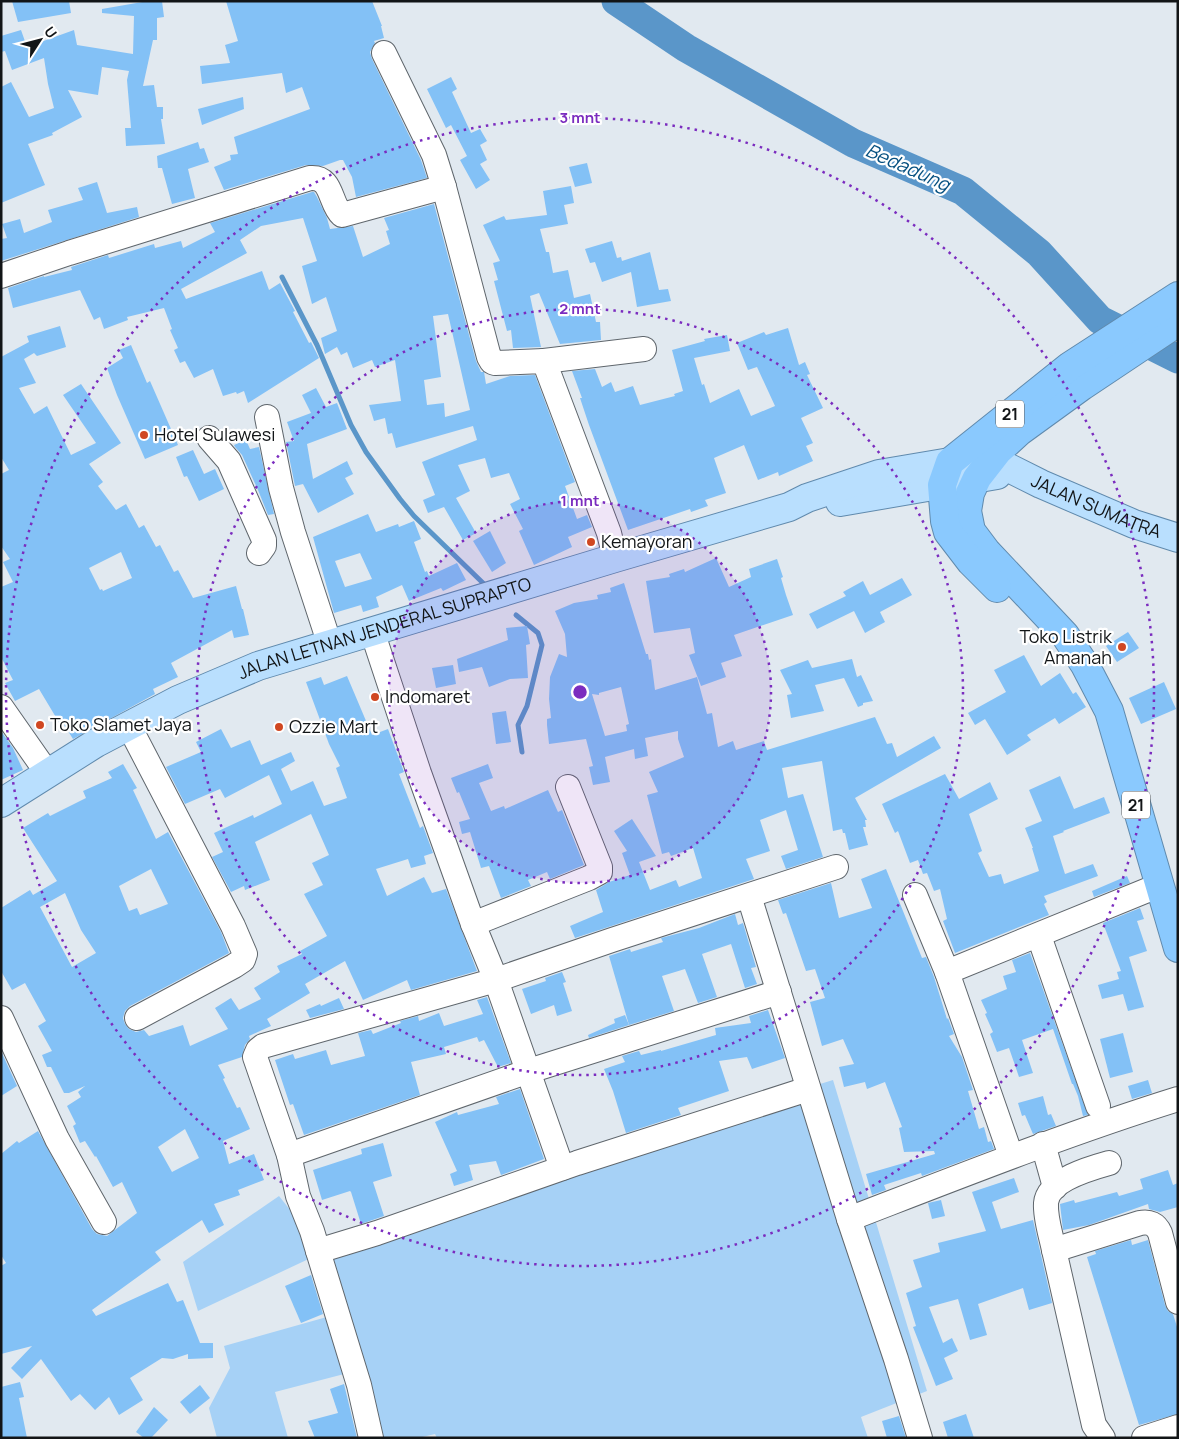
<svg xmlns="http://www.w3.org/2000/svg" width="1179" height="1439" viewBox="0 0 1179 1439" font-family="Manrope,sans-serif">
<rect width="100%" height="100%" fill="#e1e9f0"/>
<polygon fill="#a6d1f6" points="833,1080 927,1391 861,1417 868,1438 437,1438 435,1434 418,1438 368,1438 348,1373 275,1392 288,1438 217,1438 209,1408 230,1368 224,1346 341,1313 315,1256 198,1311 183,1262 279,1196 315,1241"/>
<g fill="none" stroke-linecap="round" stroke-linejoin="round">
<g stroke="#5a96c9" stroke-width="5">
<polyline points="282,277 317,345 351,425 366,452 400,499 414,516 484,584"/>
<polyline points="516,615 538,633 542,645 527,706 518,725 522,752"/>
</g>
<polyline stroke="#5a96c9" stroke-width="29" points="616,1 686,48 853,143 963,191 1039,253 1100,320 1178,359"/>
</g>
<g fill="#83c1f6" fill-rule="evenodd">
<polygon points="12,1 69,1 71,13 18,22"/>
<polygon points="148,1 162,1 164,17 157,18 157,40 153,40 143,86 154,85 157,107 163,107 163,119 161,119 165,144 126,146 125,128 131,128 127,80 129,71 102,67 98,95 68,90 82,117 52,133 53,135 28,144 45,185 1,203 1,87 11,82 29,117 54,108 48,84 44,58 12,70 5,51 1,52 1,36 21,30 27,47 74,30 77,45 133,54 134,16 102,13 102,9"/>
<polygon points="226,1 372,1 382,26 381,26 384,38 374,41 375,43 370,52 372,59 421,160 427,178 356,197 352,177 343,160 340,160 323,166 306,165 224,190 214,167 231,160 230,155 238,154 234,137 310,109 302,87 286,93 282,73 202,84 200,66 230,63 225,45 238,41"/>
<polygon points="451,77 457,89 452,92 471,133 480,129 487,141 480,145 487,160 480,164 490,180 476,189 460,160 467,156 451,125 446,128 427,89"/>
<polygon points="243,97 244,109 202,125 198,109"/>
<polygon points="198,142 200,149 204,148 209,162 188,169 195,198 172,204 162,168 158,168 157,156"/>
<polygon points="587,163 592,183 575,187 569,167"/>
<polygon points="97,182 107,213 137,207 139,217 1,261 1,239 7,238 2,224 20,219 24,233 52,222 48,210 83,200 78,188"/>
<polygon points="571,186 574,203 564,205 568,224 540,229 546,252 549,252 553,273 568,270 574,298 590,294 596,322 600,322 601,340 560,344 539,293 530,296 541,347 513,348 511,330 507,331 494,281 498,280 493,263 500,261 483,225 504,216 506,220 547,215 543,191"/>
<path d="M312,192H314L317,197L327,218L330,229L353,226L363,257L390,244L386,231L389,230L384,218L434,204L476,361L481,372H484L486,384L510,376L535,375L575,482L565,486L577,519L587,515L592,527L568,537L572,547L534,565L519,531L523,529L510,504L520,499L509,473L491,478L485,458L458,465L470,491L456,498L476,533L463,540L444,507L428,513L423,500L435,495L422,462L477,440L473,426L396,448L392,433L388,434L385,418L374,421L369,405L401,401L395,360L375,367L372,360L353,368L347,352L341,355L337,347L325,354L321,338L337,331L326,297L312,304L302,266L317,261L303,218L261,226L240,240L247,253L181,289L186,299L262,271L269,290L280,283L295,311L293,312L309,343L311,342L319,358L248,403L244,391L237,394L236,392L223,396L213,369L194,378L185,361L180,363L174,350L178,348L170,330L172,329L164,308L127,317L128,320L104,329L100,317L94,320L80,290L13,308L8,288L44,276V277L72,270L71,267L108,255L109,258L154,244L155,248L181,241L183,248L215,232L210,223ZM448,314L470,410L445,417L444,403L427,405L424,380L441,377L433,316Z"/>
<polygon points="612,241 617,258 621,257 622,261 650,252 659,290 668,289 671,301 637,307 631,272 602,282 595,262 590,263 585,249"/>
<path d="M60,326L66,347L37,356L34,353L24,359L36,383L19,388L34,414L47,406L71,455L96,443L63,395L81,384L121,443L89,464L103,482L98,486L116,510L126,504L139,528L144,525L156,547L160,545L174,572L178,570L193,598L236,586L242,609H243L249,635L234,638L232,630L171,663L178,677L153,689L155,694L73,739L63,723L60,724L39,689L15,701L5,683L13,680L1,657V587L13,582L3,562L10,559L1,546V474L9,470L1,457V357L29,342L27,336ZM121,552L132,578L103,591L102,589L100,590L89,568Z"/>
<polygon points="788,328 799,365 805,362 810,374 807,375 823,408 801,418 813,443 806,446 813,461 779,476 778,472 758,480 744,445 714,458 726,493 705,500 708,506 691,512 690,509 628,530 589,425 580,398 582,398 572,371 595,369 602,387 611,382 615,392 633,386 640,405 675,396 674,394 683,391 672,350 705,341 704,339 727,335 730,351 694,358 702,385 704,384 710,403 739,389 751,416 775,406 757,367 748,370 737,343 764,332 766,335"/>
<polygon points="131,345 147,383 150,381 178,445 145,459 117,395 107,368 123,358 119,350"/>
<polygon points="316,388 326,407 337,403 347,429 307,444 313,479 347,461 353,474 345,478 354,494 318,513 303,484 295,486 286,442 294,441 287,422 311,413 302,395"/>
<polygon points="246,440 250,449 259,447 274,514 268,515 258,490 242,455 235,447 234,445"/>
<polygon points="193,450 204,474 215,469 224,489 199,501 187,476 184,477 176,457"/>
<path d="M368,514L376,532L398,524L399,527L414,521L421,539L414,542L425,572L427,571L429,576L457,563L466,580L443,591L441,588L409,601L402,585L376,597L379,607L363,612L361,605L334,613L313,537ZM360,553L372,579L345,587L335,561Z"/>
<polygon points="490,531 506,563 492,572 473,541"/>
<polygon points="716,558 729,587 751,577 749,569 777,559 783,577 781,578 786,595 793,615 734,635 742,656 721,663 726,677 701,686 689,655 695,653 690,628 654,633 646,581 670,577 669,574 684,569 685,572"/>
<polygon points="902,578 912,595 880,612 885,622 865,633 854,611 817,629 809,614 846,596 843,592 863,581 870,595"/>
<path d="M624,583L646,654H648L649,660L651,659L655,690L697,677L707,714L712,713L718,747L733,741L736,750L764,741L767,750L875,717L887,744L892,743L897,757L934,736L941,748L855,798L867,820H865L866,827H863L868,845L849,850L845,833H843L842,829L833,831L822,761L782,768L788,798L803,794L823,857L786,869L781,856L798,850L786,810L760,820L770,851L746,859L754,879L575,938L570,926L603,912L596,890L609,882L630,875L622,853L627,851L614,831L632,819L656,856L639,862L650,890L676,880L679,887L702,878L693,848L671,856L669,852L662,854L647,795L658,792L649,772L684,757L678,739V731L645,738L648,756L635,759L634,749L605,757L610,782L593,785L589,767L593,766L586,739L549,744L547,725V719L551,718L549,699L550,677L559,654L567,657L565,634L555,611L574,603L598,599L597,595L611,592L610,588ZM621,687L629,724L626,725L627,731L605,736L592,694L599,695V693Z"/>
<polygon points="527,626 530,644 526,645 528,678 510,679 489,687 482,667 459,672 457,659 508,640 506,628"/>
<polygon points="1128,632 1139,648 1117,662 1106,646"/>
<polygon points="1024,655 1041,686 1060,673 1073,694 1076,692 1086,707 1059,724 1055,718 1027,735 1031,740 1007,755 985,719 975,725 968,713 1006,692 994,670"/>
<polygon points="852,659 857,677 861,675 873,701 863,703 863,705 858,707 844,678 815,685 824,711 791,718 787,695 792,694 780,670 808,660 812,668"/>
<polygon points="453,665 456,684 436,688 432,668"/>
<path d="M347,676L372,735L388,729L404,772L399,774L420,828L423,826L433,853L424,856L426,864L411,868L408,859L376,869L387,896L424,877L432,893L446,889L477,971L411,990L407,980L363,1000L345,961L305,984L310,993L267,1019L271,1026L249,1036L250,1039L245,1045L242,1057L218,1065L225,1078L223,1079L237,1108L240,1107L250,1129L223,1141L229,1164L254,1154L264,1180L238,1190L240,1195L214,1204L224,1225L209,1233L202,1220L155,1252L161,1260L92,1310L96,1316L168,1283L177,1302L183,1300L200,1343H213V1358L188,1359V1354L173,1359L162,1358L130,1378L143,1400L119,1415L109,1397L95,1410L80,1394L71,1401L41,1359L22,1379L11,1368L32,1346L1,1354V1266L6,1263L1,1255V1154L17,1141L19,1143L38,1131L92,1229L97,1234L107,1236L137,1213L122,1182L113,1187L96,1156L95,1157L85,1141L80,1143L73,1126L76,1124L67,1106L81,1097L78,1092L85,1086L69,1093H64L51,1067H47L42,1055L52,1051L38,1026L46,1021L25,983L12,990L1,971V908L30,890L33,895L57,881L23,828L48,813L50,816L86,798L83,791L112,778L108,772L123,764L137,788L133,790L156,839L168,832L221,932L229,953L130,1006L125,1011L123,1018L125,1024L129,1029L136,1032L144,1030L149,1036L183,1025L190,1046L228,1029L215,1008L231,998L239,1010L261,999L254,988L280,972L277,966L302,954L300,951L327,936L304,894L323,885L312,863L329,855L311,814L255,842L270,880L245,890L244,886L231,892L212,857L223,852L214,833L253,815L254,818L282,804L269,775L225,798L220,789L185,804L166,767L201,752L196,742L221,729L231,748L250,740L261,765L291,752L295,761L281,769L291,791L313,781L324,806L347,798L336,768L340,766L329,744L306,682L321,677L324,685ZM151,869L168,904L140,915L137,908L129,911L119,886ZM65,893L81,930L96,953L72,967L40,907ZM185,1129L199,1158L172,1172L158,1147Z"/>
<polygon points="1164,682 1176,709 1141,724 1129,698"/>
<polygon points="506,711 511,742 496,744 492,713"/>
<polygon points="1,731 13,748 23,770 1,780"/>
<polygon points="488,764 493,778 479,783 491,811 504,806 505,809 548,790 558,812 562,810 584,865 550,879 547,872 528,880 531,886 501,898 489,866 481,868 470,832 462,834 459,822 470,819 459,792 457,793 451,778"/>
<polygon points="945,774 959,799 990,782 998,799 969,814 982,851 978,853 989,877 1001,874 1004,884 1039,871 1032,848 1033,848 1025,828 1042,821 1029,790 1060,776 1074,809 1104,797 1110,813 1063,831 1064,832 1053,836 1065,874 1093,864 1098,876 1044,896 1047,902 1044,904 1049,915 955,953 943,921 947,919 940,889 934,891 927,873 923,874 918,860 910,863 898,831 895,833 882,804"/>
<polygon points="886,869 922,958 926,957 934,977 947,1019 948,1018 954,1034 949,1036 962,1057 973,1090 968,1091 979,1129 984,1127 988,1142 991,1141 994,1149 922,1176 921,1173 884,1185 886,1190 872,1195 866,1174 935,1154 934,1151 904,1152 899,1128 902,1127 885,1082 867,1089 865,1082 844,1087 839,1067 854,1064 843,1039 822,1046 810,1002 825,998 815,969 806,971 786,913 783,914 778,900 831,883 839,918 872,908 861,879"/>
<polygon points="1127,876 1130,883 1094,897 1092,891"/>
<polygon points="1140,908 1144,919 1137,921 1147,951 1129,957 1144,1007 1128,1011 1123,994 1102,999 1098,985 1119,979 1117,972 1121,971 1103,923"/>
<polygon points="735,914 738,925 743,923 756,967 751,968 757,984 745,988 731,944 702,954 717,997 698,1003 685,969 662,976 674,1011 629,1025 609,956 630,949 631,952 663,942 661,938 699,928"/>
<polygon points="1030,953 1088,1115 1083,1116 1078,1096 1073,1084 1072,1084 1053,1029 1022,1040 1033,1073 1019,1077 1009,1048 997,1052 990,1034 993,1032 985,1014 987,1013 981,1000 1007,989 1003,976 1016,972 1012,960"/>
<polygon points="562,972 566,982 563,983 572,1011 557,1016 554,1005 531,1014 522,989 546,981 545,978"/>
<polygon points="487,997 511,1063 498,1067 484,1040 479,1042 477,1037 444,1047 446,1054 411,1062 420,1095 304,1135 293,1104 290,1105 275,1060 293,1054 295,1059 326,1050 331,1065 365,1056 358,1033 371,1030 373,1034 401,1023 400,1021 418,1016 419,1021 439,1013 444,1026 483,1014 477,1000"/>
<polygon points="339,998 344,1009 310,1018 306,1010 320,1004 321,1006"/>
<polygon points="768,1010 785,1058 752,1069 747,1057 719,1061 729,1091 678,1108 681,1115 626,1133 613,1091 604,1069 625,1062 622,1056 639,1051 641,1055 661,1050 661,1051 716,1035 715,1028 751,1023 749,1016"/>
<polygon points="625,1015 629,1025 589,1038 588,1035 615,1023 614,1019"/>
<polygon points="1123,1033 1133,1072 1110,1078 1100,1039"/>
<polygon points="1,1051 17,1086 1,1096"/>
<polygon points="1148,1080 1152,1093 1132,1099 1128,1086"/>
<polygon points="520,1089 544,1159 501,1175 496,1161 469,1165 473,1180 454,1186 450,1174 457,1171 435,1122 457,1112 458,1115 499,1104 496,1097"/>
<polygon points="1043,1096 1048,1115 1051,1114 1056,1126 1033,1134 1025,1115 1022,1116 1018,1103"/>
<polygon points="383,1143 392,1176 373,1182 384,1216 361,1224 351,1192 350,1191 322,1200 313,1170 362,1154 361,1149"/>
<polygon points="1168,1170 1173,1185 1178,1183 1178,1207 1160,1212 1149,1209 1148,1204 1089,1225 1063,1230 1060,1204 1074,1200 1075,1203 1117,1192 1119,1196 1143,1189 1140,1179"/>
<polygon points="1014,1178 1019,1192 992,1202 1001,1229 1033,1220 1052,1303 1029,1310 1023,1288 978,1304 987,1335 970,1340 958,1299 929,1307 943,1343 952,1338 958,1351 944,1358 953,1379 936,1386 913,1327 916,1326 906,1293 922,1287 913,1260 940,1252 938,1243 986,1231 972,1192"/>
<polygon points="941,1200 945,1216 932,1219 928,1203"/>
<polygon points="1131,1240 1132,1245 1148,1240 1165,1305 1168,1311 1173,1314 1178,1330 1178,1414 1139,1425 1087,1257 1096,1254 1095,1251"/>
<polygon points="311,1275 323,1314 301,1323 285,1286"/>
<polygon points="20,1382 24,1397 19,1398 27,1438 2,1438 1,1387"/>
<polygon points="344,1384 357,1438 315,1438 308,1421 338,1413 330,1389"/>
<polygon points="200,1385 210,1398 190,1414 180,1402"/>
<polygon points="154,1407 168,1420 151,1438 144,1438 136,1432"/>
<polygon points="966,1414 974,1438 948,1438 943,1422"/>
<polygon points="899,1416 906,1438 887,1438 882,1421"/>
</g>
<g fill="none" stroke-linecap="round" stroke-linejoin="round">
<defs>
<g id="minor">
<polyline points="384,53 434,155 444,187 489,357 492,362 495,363 544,361 609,533 615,558"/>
<path d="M1,276L69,253L310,178C333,176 329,203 342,215L444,187"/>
<polyline points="544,361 644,349"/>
<polyline points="267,417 281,488 293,532 330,645"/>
<polyline points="209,438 229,461 264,540 264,546 259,553"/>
<polyline points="372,631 419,773 473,924 496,980 562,1168"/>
<polyline points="1,707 48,774"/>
<polyline points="129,726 233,926 245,954 243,960 234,966 137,1018"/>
<polyline points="915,895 947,972 1011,1156"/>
<polyline points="749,896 849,1219 896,1359 920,1438"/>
<polyline points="473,924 589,878 600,872 600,867 568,787"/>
<polyline points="1039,936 1098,1106"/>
<polyline points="947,972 1160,885"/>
<polyline points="1,1018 57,1139 104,1222"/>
<polyline points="808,1089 577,1163 377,1233 318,1251 312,1231 298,1196 289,1155 255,1057 258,1050 263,1046 496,980 612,940 836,867"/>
<polyline points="1043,1144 1055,1187"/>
<polyline points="289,1155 529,1071 779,992"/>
<path d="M849,1219C958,1177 1066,1134 1178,1099"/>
<path d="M1054,1250C1051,1235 1045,1218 1046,1203C1048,1180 1091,1168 1109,1163"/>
<polyline points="318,1251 359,1385 371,1438"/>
<path d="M1103,1438L1094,1425L1054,1250L1140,1223C1149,1221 1156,1224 1160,1233L1178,1302"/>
<polyline points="1144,1438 1178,1427"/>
</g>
<g id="major">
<polyline points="840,502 997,475"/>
<path id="s1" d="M1,803L96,743L178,700L258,666L615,558L789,507L807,498L879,474L950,462L991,459L1041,484L1134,524L1178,538"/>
</g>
<g id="highway">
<polyline points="1178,322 1082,386 1020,431 998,451 977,478 970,493 967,511 971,531 986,551 1065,635 1085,665 1109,711 1178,948"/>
<polyline points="997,588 971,562 948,532 945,521 942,485 950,462 1070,366 1178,296"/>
</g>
</defs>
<use href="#minor" stroke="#5f666c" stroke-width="26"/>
<use href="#major" stroke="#608aad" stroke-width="30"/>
<use href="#highway" stroke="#608aad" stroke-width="30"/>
<use href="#minor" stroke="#fff" stroke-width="24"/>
<use href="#major" stroke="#b9dffe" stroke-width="28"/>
<use href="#highway" stroke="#8ac9fe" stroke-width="28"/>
</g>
<circle cx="580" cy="692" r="191" fill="#7b2cbf" fill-opacity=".12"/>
<g fill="none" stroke="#7b2cbf" stroke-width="2.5" stroke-dasharray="2.5 5">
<circle cx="580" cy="692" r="191"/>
<circle cx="580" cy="692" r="383"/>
<circle cx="580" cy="692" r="574"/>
</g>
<g fill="#d04721" stroke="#fff" stroke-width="2">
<circle cx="144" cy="435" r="5"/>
<circle cx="591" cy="542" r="5"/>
<circle cx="1122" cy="647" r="5"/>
<circle cx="375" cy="697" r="5"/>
<circle cx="40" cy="725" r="5"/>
<circle cx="279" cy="727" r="5"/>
</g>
<g text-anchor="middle" stroke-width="4.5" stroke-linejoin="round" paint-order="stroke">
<g fill="#fff" stroke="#595b5d" stroke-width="1">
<rect x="996" y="400.5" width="28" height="27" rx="4"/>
<rect x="1122" y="791.5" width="28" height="27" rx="4"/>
</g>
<g font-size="16" font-weight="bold" fill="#121517">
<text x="1010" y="420">21</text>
<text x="1136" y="811">21</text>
</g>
<g font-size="18" fill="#121517" stroke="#fff" text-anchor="start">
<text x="154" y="441">Hotel Sulawesi</text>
<text x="601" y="548">Kemayoran</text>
<text x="1112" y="643" text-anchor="end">Toko Listrik<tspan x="1112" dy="21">Amanah</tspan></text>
<text x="385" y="703">Indomaret</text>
<text x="50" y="731">Toko Slamet Jaya</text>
<text x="289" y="733">Ozzie Mart</text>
</g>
<g font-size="18" fill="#121517" stroke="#fff">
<text dy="6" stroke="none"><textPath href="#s1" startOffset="1171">JALAN SUMATRA</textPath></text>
<text dy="6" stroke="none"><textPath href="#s1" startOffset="424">JALAN LETNAN JENDERAL SUPRAPTO</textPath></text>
</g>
<g font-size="19" font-style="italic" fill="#075181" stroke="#fff">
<text transform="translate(908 167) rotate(24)" y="7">Bedadung</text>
</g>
</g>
<circle cx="580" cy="692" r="8" fill="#7b2cbf" stroke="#fff" stroke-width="2.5"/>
<g font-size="15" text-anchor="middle" font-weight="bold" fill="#7b2cbf" stroke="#fff" stroke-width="4.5" stroke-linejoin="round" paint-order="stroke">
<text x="580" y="123">3 mnt</text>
<text x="580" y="314">2 mnt</text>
<text x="580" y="506">1 mnt</text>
</g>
<rect width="1179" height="1439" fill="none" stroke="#121517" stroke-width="5"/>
<g transform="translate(40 40) rotate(54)" stroke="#ffffff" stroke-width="4" paint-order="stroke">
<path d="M0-4L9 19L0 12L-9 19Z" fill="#121517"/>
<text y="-8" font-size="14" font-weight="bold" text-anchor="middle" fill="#121517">U</text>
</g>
</svg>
